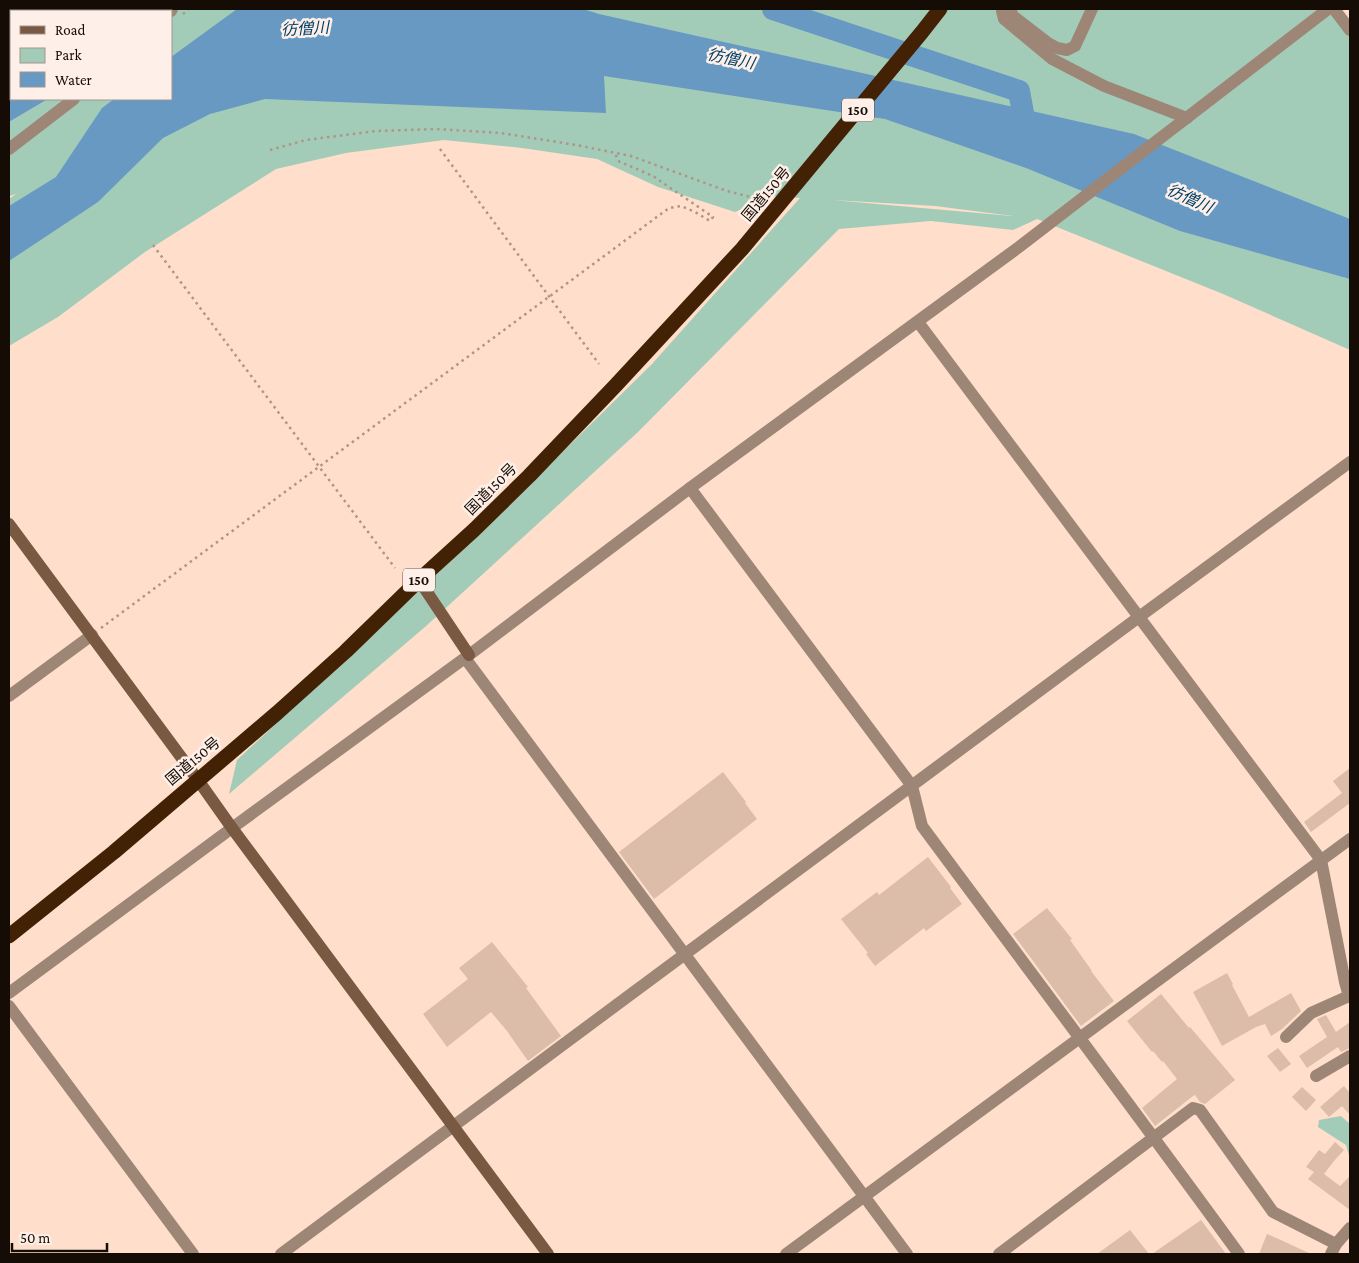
<svg xmlns="http://www.w3.org/2000/svg" width="1359" height="1263" viewBox="0 0 1359 1263" font-family="'Crimson Pro','Noto Sans JP',serif">
<rect width="100%" height="100%" fill="#ffdfcb"/>
<g fill="#a3ccb8" fill-rule="evenodd">
<polygon points="9,9 159,9 157,11 11,11 11,99 9,115"/>
<path d="M172,9H1336L1350,27V350L1223,294L1037,219L1013,230L931,221L839,229L638,432L425,627L229,794L237,760L476,537L652,364L800,198L770,196L735,212L658,187L597,159L522,148L444,140L346,153L276,169L145,252L58,317L9,346V199L16,194L9,196V122L48,99H171V11ZM832,200L935,206L1013,216H1012Z"/>
<polygon points="1341,1116 1350,1124 1350,1159 1346,1145 1318,1127 1319,1120"/>
</g>
<g fill="#6899c3">
<polygon points="9,9 16,9 21,11 11,11 11,99 48,99 9,122"/>
<polygon points="237,9 583,9 599,14 1134,134 1350,219 1350,279 1180,231 1026,168 885,119 604,76 606,113 265,99 210,114 163,138 98,202 9,261 9,206 56,177 102,108 114,99 171,99 171,57"/>
</g>
<g fill="none" stroke-linecap="round" stroke-linejoin="round">
<polyline stroke="#6899c3" stroke-width="22" points="773,9 1019,91 1027,135"/>
</g>
<g fill="#dcbda9">
<polygon points="1350,768 1350,804 1350,803 1311,832 1304,822 1342,793 1333,781"/>
<polygon points="723,772 746,802 745,803 757,819 654,899 619,852"/>
<polygon points="928,857 951,887 950,888 962,904 926,931 924,928 875,966 866,954 868,953 841,919 877,892 879,895"/>
<polygon points="1047,908 1072,939 1070,940 1092,971 1091,971 1114,1001 1081,1026 1013,934"/>
<polygon points="492,942 528,987 526,988 561,1036 528,1061 507,1031 491,1012 447,1047 423,1014 468,979 459,968"/>
<polygon points="1227,973 1233,984 1232,985 1249,1017 1291,993 1301,1011 1282,1029 1271,1036 1265,1024 1256,1027 1222,1046 1193,992"/>
<polygon points="1161,994 1189,1028 1190,1027 1235,1080 1205,1104 1200,1102 1195,1095 1193,1096 1155,1126 1142,1108 1177,1079 1163,1061 1162,1062 1153,1051 1152,1052 1127,1021"/>
<polygon points="1326,1015 1336,1032 1350,1022 1350,1048 1341,1052 1338,1047 1307,1068 1299,1056 1327,1037 1317,1019"/>
<polygon points="1278,1048 1291,1064 1280,1072 1267,1056"/>
<polygon points="1344,1086 1350,1093 1350,1115 1342,1106 1329,1117 1320,1107"/>
<polygon points="1302,1087 1316,1100 1306,1111 1292,1097"/>
<polygon points="1335,1142 1344,1150 1334,1161 1324,1174 1340,1186 1350,1176 1350,1210 1308,1179 1314,1172 1306,1167 1319,1150 1325,1154"/>
<polygon points="1201,1220 1226,1254 1152,1254"/>
<polygon points="1130,1230 1149,1254 1097,1254"/>
<polygon points="1267,1234 1283,1241 1311,1254 1259,1254"/>
</g>
<g fill="none" stroke-linecap="round" stroke-linejoin="round">
<g stroke="#ae9686" stroke-width="2.5" stroke-dasharray="2.5 4" stroke-linecap="butt">
<polyline points="183,14 189,9"/>
<polyline points="440,149 599,364"/>
<polyline points="270,150 306,140 376,131 437,129 501,133 576,145 631,156 727,191 766,201"/>
<polyline points="153,245 395,568"/>
<polyline points="101,628 669,208 681,206 695,212 710,221 713,217 653,176 618,161 615,153"/>
</g>
<g stroke="#9e8677" stroke-width="12">
<polyline points="1003,9 1002,11 1004,19 1052,59 1104,86 1187,118"/>
<polyline points="1010,9 1013,16 1048,43 1057,48 1067,50 1075,46 1092,9"/>
<polyline points="1334,9 1350,30"/>
<polyline points="171,11 172,9"/>
<polyline points="9,149 74,99"/>
<polyline points="918,322 1321,860 1345,982 1349,996 1350,997"/>
<path d="M690,488L912,786L922,826C1028,969 1135,1111 1239,1254"/>
<polyline points="465,658 907,1254"/>
<polyline points="9,696 92,635"/>
<polyline points="9,993 232,828 469,655 690,488 1019,247 1328,9"/>
<polyline points="9,1006 193,1254"/>
<polyline points="1286,1037 1311,1013 1349,996"/>
<polyline points="1316,1076 1350,1056"/>
<polyline points="281,1254 1139,617 1350,462"/>
<polyline points="786,1254 1350,839"/>
<polyline points="999,1254 1193,1108 1200,1110 1273,1212 1336,1244"/>
<polyline points="1331,1254 1336,1244 1350,1228"/>
</g>
<g stroke="#7a5942" stroke-width="12">
<polyline points="9,524 198,780 232,828 548,1254"/>
<polyline points="419,580 469,655"/>
</g>
<polyline stroke="#432104" stroke-width="15" points="9,936 114,852 277,713 346,651 419,580 475,529 529,476 616,385 742,249 922,32 940,9"/>
</g>
<g text-anchor="middle" stroke-width="5" stroke-linejoin="round" paint-order="stroke">
<g fill="#fef0e8" stroke="#5c504a" stroke-width="1">
<rect x="842" y="98.5" width="32" height="23" rx="4"/>
<rect x="403" y="568.5" width="32" height="23" rx="4"/>
</g>
<g font-size="14" font-weight="bold" fill="#160c06">
<text x="858" y="115">150</text>
<text x="419" y="585">150</text>
</g>
<g font-size="15" fill="#160c06" stroke="#fef0e8">
<text transform="translate(766 194) rotate(-50)" y="5">国道150号</text>
<text transform="translate(491 489) rotate(-45)" y="5">国道150号</text>
<text transform="translate(193 761) rotate(-40)" y="5">国道150号</text>
</g>
<g font-size="16" font-style="italic" fill="#004068" stroke="#fef0e8">
<text transform="translate(305 28) rotate(-3)" y="6">彷僧川</text>
<text transform="translate(731 58) rotate(12)" y="6">彷僧川</text>
<text transform="translate(1190 198) rotate(24)" y="6">彷僧川</text>
</g>
</g>
<rect width="1359" height="1263" fill="none" stroke="#160c06" stroke-width="20"/>
<rect x="10" y="10" width="162" height="90" fill="#fef0e8" stroke="#a1958e"/>
<rect x="20" y="26" width="25" height="8" fill="#7a5942" stroke="#a1958e"/>
<text x="55" y="35" font-size="15" fill="#160c06">Road</text>
<rect x="20" y="48" width="25" height="15" fill="#a3ccb8" stroke="#a1958e"/>
<text x="55" y="60" font-size="15" fill="#160c06">Park</text>
<rect x="20" y="72" width="25" height="15" fill="#6899c3" stroke="#a1958e"/>
<text x="55" y="85" font-size="15" fill="#160c06">Water</text>
<path d="M12 1243v8h95v-8" fill="none" stroke="#160c06" stroke-width="2.5"/>
<text x="20" y="1243" font-size="15" fill="#160c06" stroke="#fef0e8" stroke-width="4" paint-order="stroke">50 m</text>
</svg>
